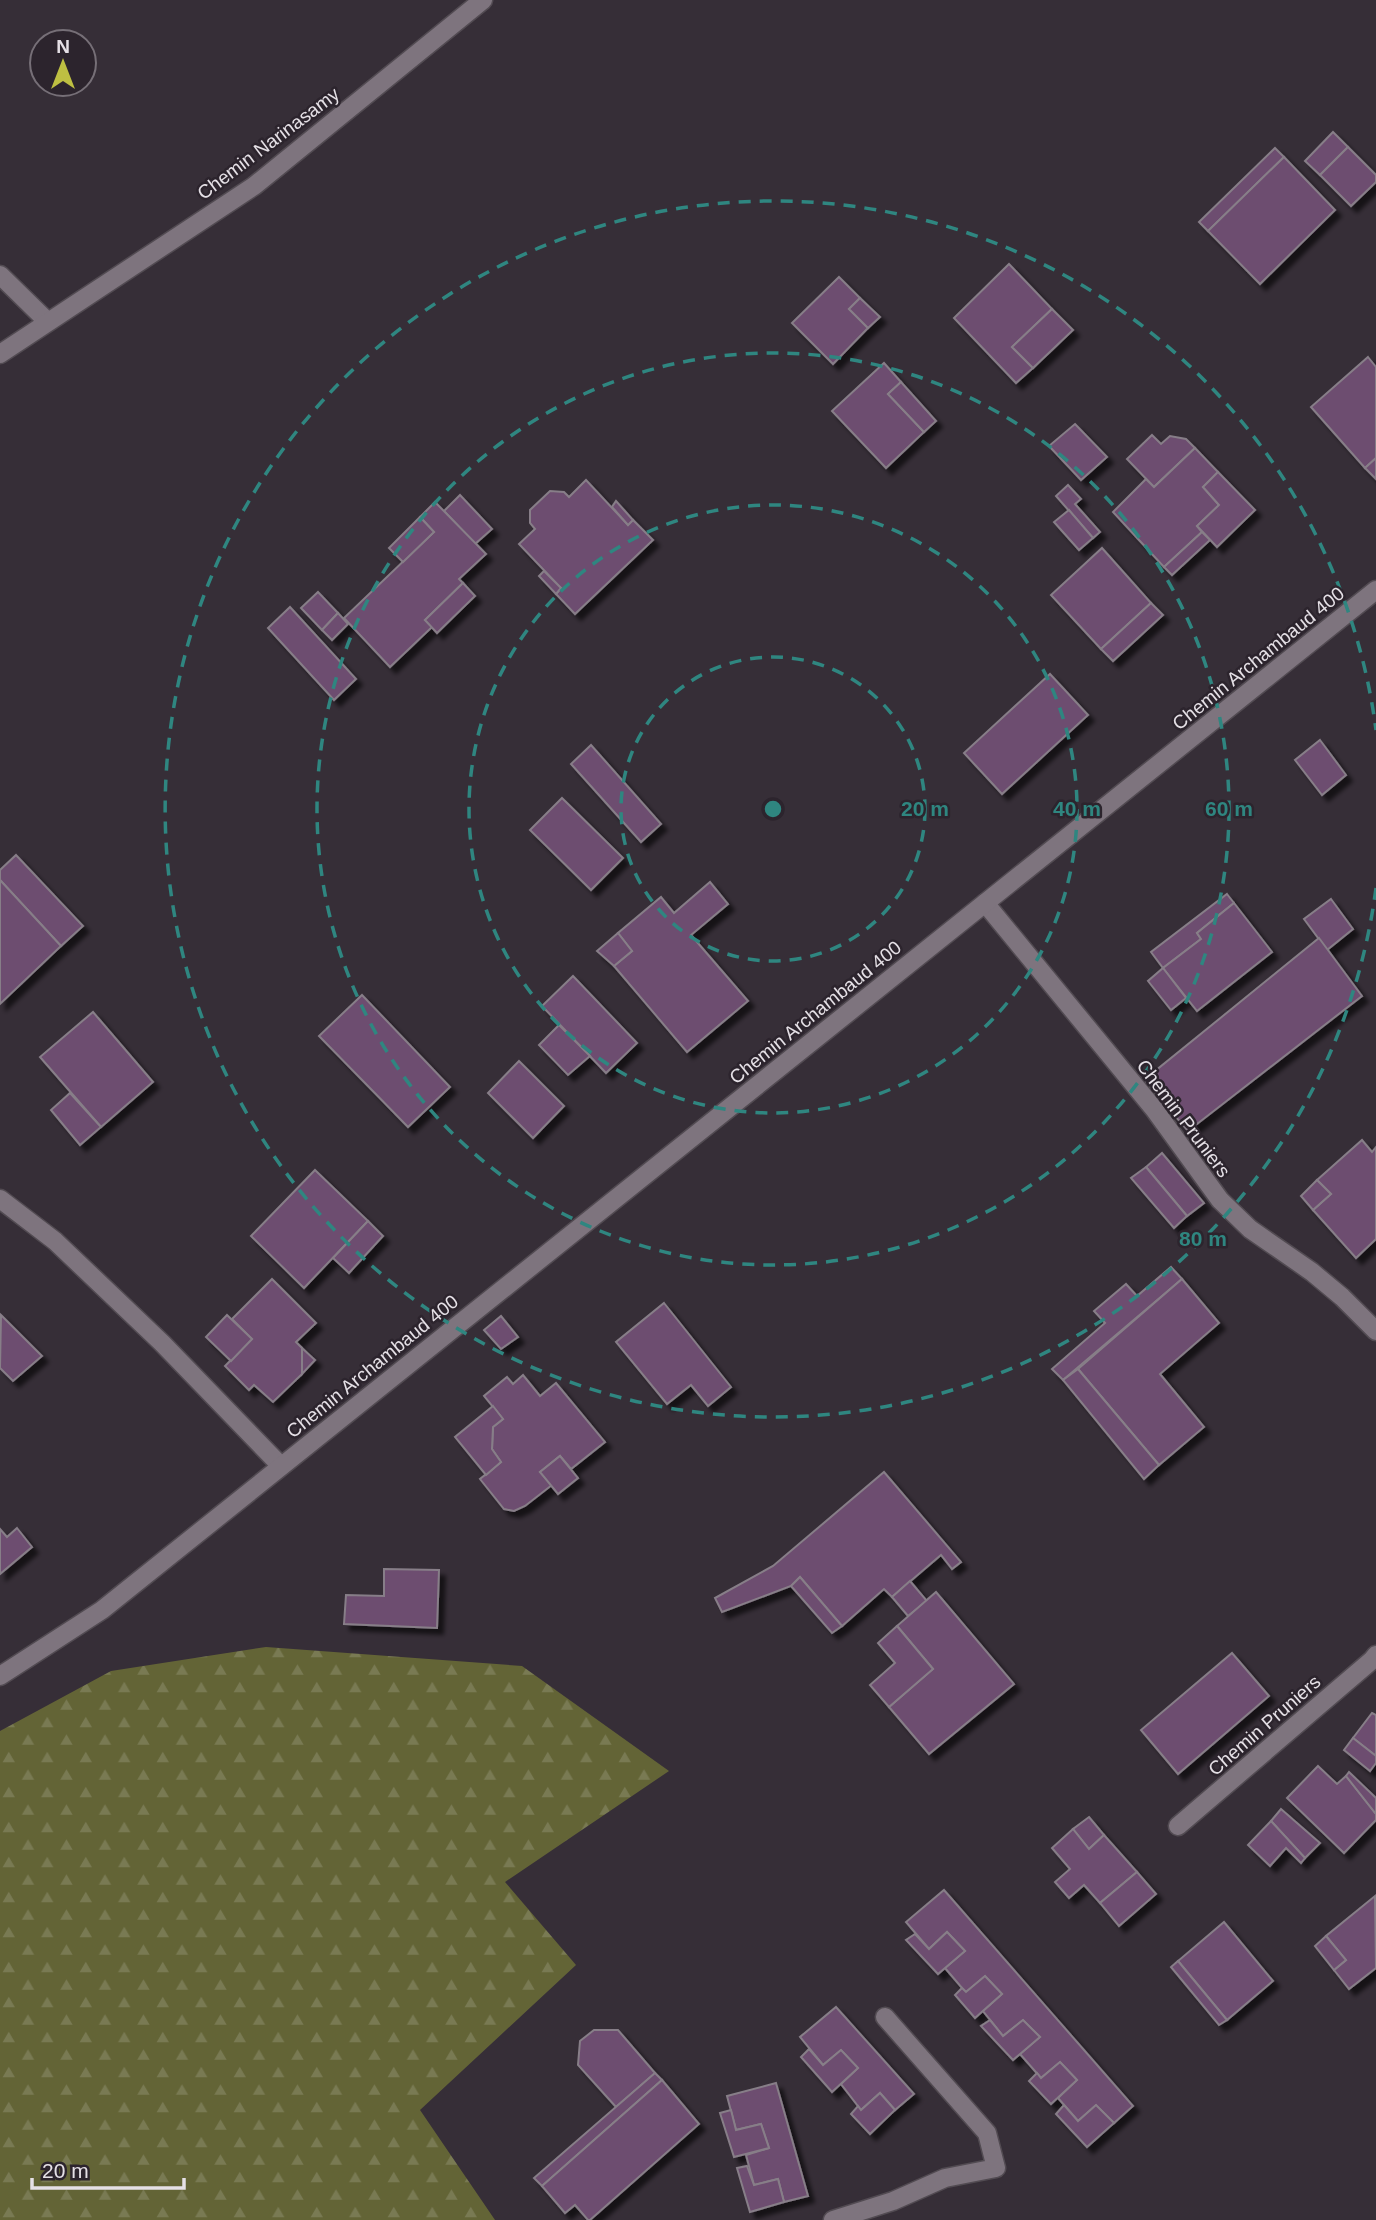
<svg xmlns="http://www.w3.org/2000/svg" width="1376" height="2220" viewBox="0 0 1376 2220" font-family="Helvetica,sans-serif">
<defs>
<pattern id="forest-firs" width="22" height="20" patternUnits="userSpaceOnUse" patternTransform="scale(1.75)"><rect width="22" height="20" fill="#636436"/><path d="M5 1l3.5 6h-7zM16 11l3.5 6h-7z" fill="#797a53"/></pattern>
<filter id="shadow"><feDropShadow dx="6" dy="6" stdDeviation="2" flood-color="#0009"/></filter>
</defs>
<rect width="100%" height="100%" fill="#362e37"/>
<polygon fill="url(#forest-firs)" points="266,1647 522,1666 669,1771 505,1882 576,1965 420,2110 495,2220 0,2220 0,1731 111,1671"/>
<g fill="#6d4d6f" stroke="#877e88" stroke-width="2" filter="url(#shadow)">
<polygon points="1333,132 1348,147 1320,175 1305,161"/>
<polygon points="1348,147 1376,175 1376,182 1351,206 1320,175"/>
<polygon points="1275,148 1284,157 1208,231 1199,222"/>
<polygon points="1284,157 1335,210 1260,284 1208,231"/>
<polygon points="1009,264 1052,309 1012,347 1033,368 1016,383 954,318"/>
<polygon points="839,277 860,298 849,309 868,328 833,364 792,323"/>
<polygon points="860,298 880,317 868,328 849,309"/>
<polygon points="1052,309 1073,330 1033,368 1012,347"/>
<polygon points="1368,357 1376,367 1376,458 1365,468 1311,407"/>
<polygon points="884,363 901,382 888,394 924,432 886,468 832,411"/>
<polygon points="901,382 936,421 924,432 888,394"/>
<polygon points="1075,424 1107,457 1081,480 1049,446"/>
<polygon points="1152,435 1161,444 1170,436 1186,439 1195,448 1154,487 1127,459"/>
<polygon points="1195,448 1218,472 1203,487 1219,505 1197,526 1202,532 1164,567 1113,512 1146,479 1154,487"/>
<polygon points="1376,458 1376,479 1365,468"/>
<polygon points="1218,472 1255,510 1217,547 1197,526 1219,505 1203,487"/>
<polygon points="586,480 628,525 633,520 653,540 575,614 556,594 561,588 519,544 535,529 530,523 530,510 550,491 564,492 569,497"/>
<polygon points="1068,485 1081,499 1075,504 1100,532 1093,538 1056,496"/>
<polygon points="460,495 492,529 475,544 444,511"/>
<polygon points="616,501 633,520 628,525 612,507"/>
<polygon points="435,502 486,554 459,579 463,583 425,620 432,627 390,667 344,618 434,532 420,517"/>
<polygon points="1069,510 1093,538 1079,550 1054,522"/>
<polygon points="420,517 434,532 403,562 389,548"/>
<polygon points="1202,532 1210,540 1172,575 1164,567"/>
<polygon points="1102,548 1151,603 1101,649 1051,595"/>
<polygon points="544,571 561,588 556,594 539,576"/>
<polygon points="463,583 475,596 437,633 425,620"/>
<polygon points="318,592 338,613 322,630 301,608"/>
<polygon points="1151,603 1163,615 1113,661 1101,649"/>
<polygon points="290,607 356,679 334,700 268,628"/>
<polygon points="338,613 348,624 332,640 322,630"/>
<polygon points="1050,674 1088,715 1002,794 964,753"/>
<polygon points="1320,740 1346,775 1322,795 1295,760"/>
<polygon points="591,745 661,824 641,842 571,764"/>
<polygon points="562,798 623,858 591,890 530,830"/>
<polygon points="16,855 83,926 61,946 0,880 0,870"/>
<polygon points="0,880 61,946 0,1004"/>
<polygon points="710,882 728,904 691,935 748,1001 687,1052 614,966 632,951 618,933 661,897 674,913"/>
<polygon points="1227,894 1234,903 1197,933 1201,939 1163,968 1151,952"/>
<polygon points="1331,899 1353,929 1327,950 1304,919"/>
<polygon points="1234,903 1272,952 1197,1011 1163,968 1201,939 1197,933"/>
<polygon points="618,933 632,951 614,966 597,951"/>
<polygon points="1319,938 1362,996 1188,1131 1144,1080"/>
<polygon points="1163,968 1186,998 1171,1010 1148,981"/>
<polygon points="573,976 637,1043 606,1073 542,1006"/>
<polygon points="362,995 450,1087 408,1127 319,1036"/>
<polygon points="93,1012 153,1082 101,1127 40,1057"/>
<polygon points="559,1025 590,1056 568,1075 539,1045"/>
<polygon points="519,1061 564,1106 533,1138 488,1093"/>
<polygon points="70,1093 101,1127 80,1145 51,1110"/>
<polygon points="1362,1140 1372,1152 1376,1147 1376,1239 1356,1258 1313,1210 1331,1194 1317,1180"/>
<polygon points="1162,1153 1204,1203 1187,1216 1146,1167"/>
<polygon points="1146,1167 1187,1216 1174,1228 1131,1178"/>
<polygon points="315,1170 368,1221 304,1288 251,1236"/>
<polygon points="1317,1180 1331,1194 1313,1210 1301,1196"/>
<polygon points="368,1221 383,1236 349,1273 333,1258"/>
<polygon points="1171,1267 1182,1279 1063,1380 1052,1369 1105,1323 1094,1311 1126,1284 1137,1296"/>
<polygon points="272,1279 316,1323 296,1342 302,1348 302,1374 273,1402 254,1385 249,1390 225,1366 252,1339 232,1319"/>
<polygon points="1182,1279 1219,1323 1160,1374 1204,1427 1159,1465 1078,1369"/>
<polygon points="664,1303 731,1387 708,1406 691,1385 667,1404 616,1342"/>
<polygon points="1,1315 42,1356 13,1381 0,1368"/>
<polygon points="227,1315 252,1339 231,1361 206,1337"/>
<polygon points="501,1316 518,1337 501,1349 484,1330"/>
<polygon points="302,1348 315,1360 302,1374"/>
<polygon points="1078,1369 1159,1465 1144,1479 1063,1380"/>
<polygon points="523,1375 540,1396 556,1383 605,1442 571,1469 560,1456 540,1472 552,1485 525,1506 514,1511 504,1509 480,1479 501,1462 492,1449 493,1427 503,1419 484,1396 507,1377 513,1384"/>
<polygon points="493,1406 503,1419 493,1427 492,1449 501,1462 486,1475 455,1437"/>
<polygon points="560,1456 578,1478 558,1494 540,1472"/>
<polygon points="884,1472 961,1562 952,1569 941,1555 892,1597 884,1589 842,1626 800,1577 791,1586 722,1612 715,1598 773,1566"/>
<polygon points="17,1528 32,1547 0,1574 0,1529 7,1537"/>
<polygon points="384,1569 439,1570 437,1628 344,1624 346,1595 384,1596"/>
<polygon points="800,1577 842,1626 832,1633 791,1586"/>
<polygon points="910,1581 927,1601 908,1616 892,1597"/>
<polygon points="936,1592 1014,1684 929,1754 889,1707 933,1669 897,1626"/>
<polygon points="897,1626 933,1669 889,1707 870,1685 895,1663 878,1643"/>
<polygon points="1232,1653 1269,1696 1178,1774 1141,1730"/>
<polygon points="1372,1713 1376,1715 1376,1756 1353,1738"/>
<polygon points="1353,1738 1376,1756 1376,1763 1370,1771 1344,1750"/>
<polygon points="1318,1766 1337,1784 1346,1776 1376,1814 1376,1820 1344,1853 1287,1798"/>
<polygon points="1349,1772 1376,1798 1376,1814 1346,1776"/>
<polygon points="1281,1809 1320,1843 1305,1858 1271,1821"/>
<polygon points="1089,1817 1104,1835 1089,1849 1073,1829"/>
<polygon points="1271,1821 1305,1858 1301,1863 1286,1848 1270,1866 1248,1845"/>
<polygon points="1073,1829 1089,1849 1104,1835 1137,1872 1100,1903 1084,1885 1069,1898 1055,1882 1070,1869 1052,1848"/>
<polygon points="1137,1872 1156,1894 1119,1926 1100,1903"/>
<polygon points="944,1890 1133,2106 1114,2123 1096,2105 1078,2121 1058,2098 1077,2080 1060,2062 1041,2078 1020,2054 1040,2037 1023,2020 1003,2036 983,2011 1002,1994 985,1976 966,1992 962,1988 945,1968 965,1951 947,1932 929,1949 906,1922"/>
<polygon points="1375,1896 1376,1968 1349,1989 1334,1970 1346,1960 1326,1936"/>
<polygon points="1224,1922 1273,1981 1227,2020 1178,1961"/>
<polygon points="947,1932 965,1951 938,1974 906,1940 915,1934 929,1949"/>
<polygon points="1326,1936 1346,1960 1334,1970 1315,1946"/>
<polygon points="1178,1961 1227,2020 1219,2025 1171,1967"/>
<polygon points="985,1976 1002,1994 975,2018 955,1995 962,1988 966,1992"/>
<polygon points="836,2007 914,2094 895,2110 880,2093 861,2110 841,2084 858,2068 841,2050 823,2065 800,2037"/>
<polygon points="990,2020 1003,2036 1023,2020 1040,2037 1013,2060 981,2026"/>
<polygon points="594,2030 618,2030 655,2073 616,2107 578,2065 580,2041"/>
<polygon points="809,2049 823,2065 841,2050 858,2068 832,2092 801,2057"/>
<polygon points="1060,2062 1077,2080 1051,2104 1029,2081 1037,2073 1041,2078"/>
<polygon points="655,2073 662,2080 542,2186 534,2178"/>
<polygon points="662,2080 699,2124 590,2220 588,2220 575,2205 565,2213 542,2186"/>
<polygon points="776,2083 808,2196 784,2202 778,2179 754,2185 746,2155 769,2148 761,2124 736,2130 727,2096"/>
<polygon points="880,2093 895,2110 870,2134 851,2114 858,2106 861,2110"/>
<polygon points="1064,2105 1078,2121 1096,2105 1114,2123 1087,2147 1056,2114"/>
<polygon points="731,2110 736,2130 761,2124 769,2148 734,2157 720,2113"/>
<polygon points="747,2166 754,2185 778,2179 784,2202 750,2212 737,2168"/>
</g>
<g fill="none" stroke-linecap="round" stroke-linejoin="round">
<defs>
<polyline id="service" points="0,1199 55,1241 162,1343 281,1466"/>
<g id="minor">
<polyline points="0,275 47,321"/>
<polyline points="0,354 254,186 483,0"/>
<polyline points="985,903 1154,1109 1220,1200 1250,1229 1312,1272 1342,1297 1376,1331"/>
<polyline points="0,1676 102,1610 1376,590"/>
<polyline points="1178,1826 1372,1660 1376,1655"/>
<polyline points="833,2220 893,2201 945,2178 996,2168 987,2133 885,2017"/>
</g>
</defs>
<use href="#service" stroke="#524b52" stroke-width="21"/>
<use href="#minor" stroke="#524b52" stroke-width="21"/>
<use href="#service" stroke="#7e747e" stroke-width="18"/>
<use href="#minor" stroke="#7e747e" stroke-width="18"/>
</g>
<g fill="none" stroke="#2f8680" stroke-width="3.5" stroke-dasharray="12 9">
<circle cx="773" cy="809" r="152"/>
<circle cx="773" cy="809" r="304"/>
<circle cx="773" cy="809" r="456"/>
<path d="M1376 888A608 608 0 1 1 1376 730"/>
</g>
<g text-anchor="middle" stroke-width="5" stroke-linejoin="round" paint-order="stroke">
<g font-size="19" fill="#e5e0e6" stroke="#2c242d">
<text transform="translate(268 143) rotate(-37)" y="7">Chemin Narinasamy</text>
<text transform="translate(1258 658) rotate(-39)" y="7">Chemin Archambaud 400</text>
<text transform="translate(815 1012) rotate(-39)" y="7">Chemin Archambaud 400</text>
<text transform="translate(1184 1118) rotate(53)" y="7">Chemin Pruniers</text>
<text transform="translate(372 1366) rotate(-39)" y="7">Chemin Archambaud 400</text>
<text transform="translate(1264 1725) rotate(-41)" y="7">Chemin Pruniers</text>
</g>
</g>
<circle cx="773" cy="809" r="10" fill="#2f8680" stroke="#2c242d" stroke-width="3.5"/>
<g font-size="21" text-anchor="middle" font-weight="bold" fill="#2f8680" stroke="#2c242d" stroke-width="5" stroke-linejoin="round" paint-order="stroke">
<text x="925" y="816">20 m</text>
<text x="1077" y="816">40 m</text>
<text x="1229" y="816">60 m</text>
<text x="1203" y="1246">80 m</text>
</g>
<g transform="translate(63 63)"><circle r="33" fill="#2c242d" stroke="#766f77" stroke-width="2"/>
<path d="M0-5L12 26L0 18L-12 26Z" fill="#bebf42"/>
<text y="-10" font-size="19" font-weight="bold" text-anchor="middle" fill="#e5e0e6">N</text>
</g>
<path d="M32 2178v10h152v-10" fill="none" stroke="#e5e0e6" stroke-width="3.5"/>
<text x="42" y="2178" font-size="21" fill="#e5e0e6" stroke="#2c242d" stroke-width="5" paint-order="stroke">20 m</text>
</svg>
